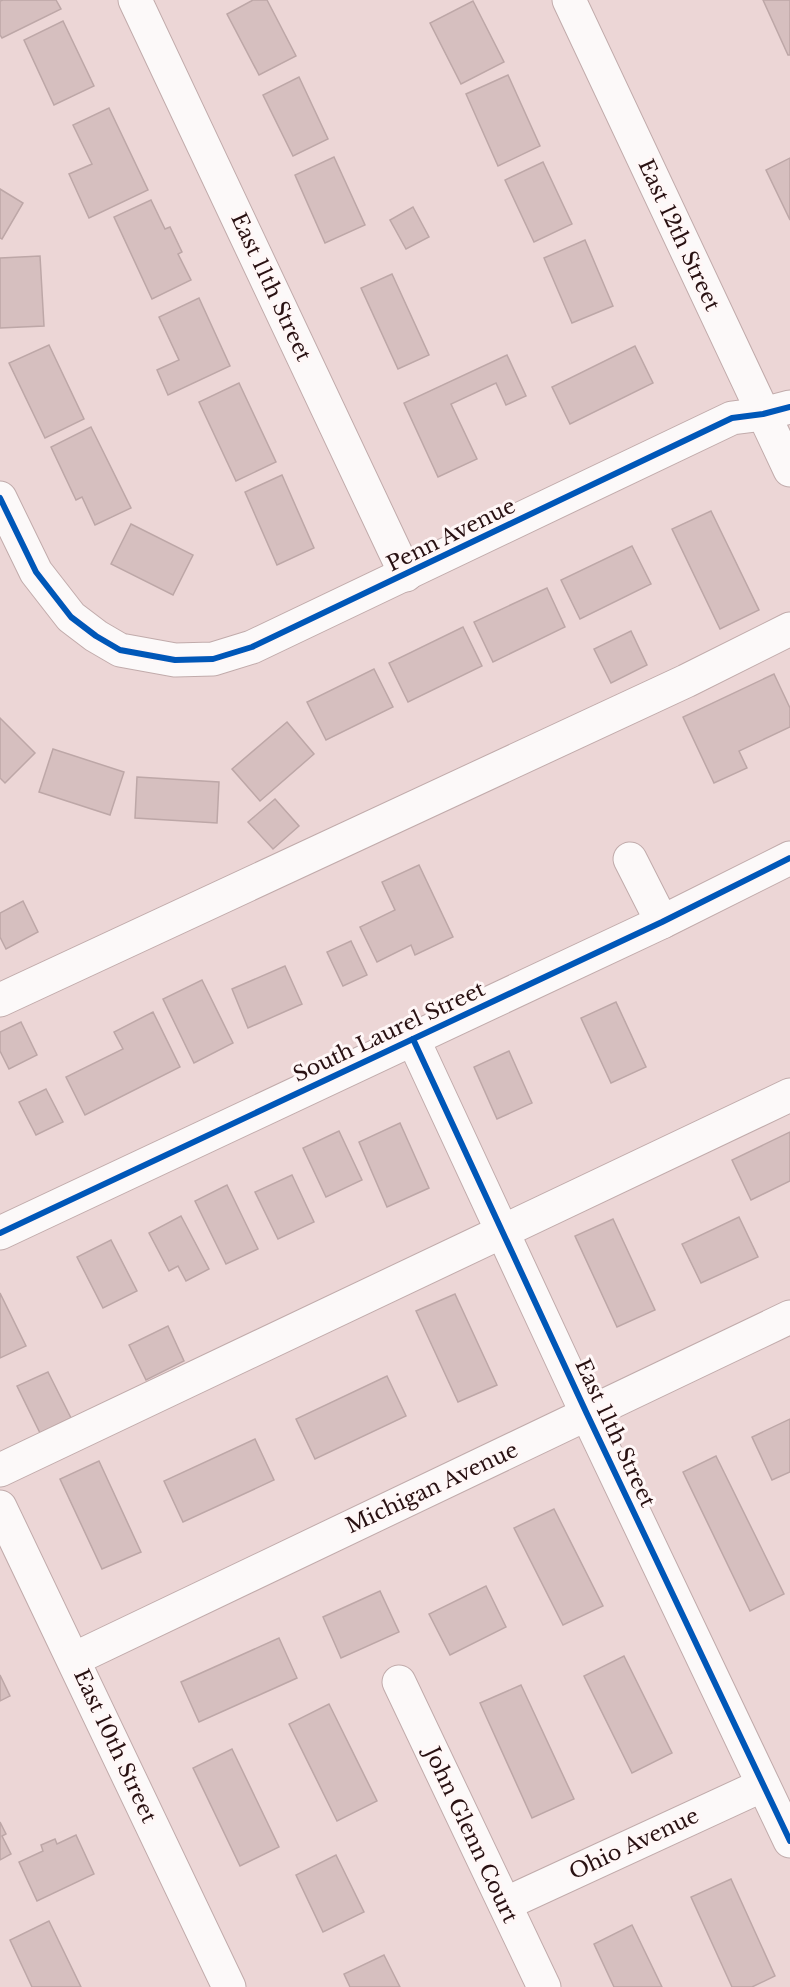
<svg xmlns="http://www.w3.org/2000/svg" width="790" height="1987" viewBox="0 0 790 1987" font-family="'Libre Baskerville',serif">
<rect width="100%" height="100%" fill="#ecd6d6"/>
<g fill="#d6bfbf" stroke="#bda7a7" stroke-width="1.5">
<polygon points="3,0 56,0 61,9 2,38 0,35 0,1"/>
<polygon points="253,0 267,0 296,56 259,75 227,14"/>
<polygon points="763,0 790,0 790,55 788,55"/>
<polygon points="473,1 504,62 461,84 430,23"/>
<polygon points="63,21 94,86 54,105 24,40"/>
<polygon points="508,75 540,146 498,166 466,94"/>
<polygon points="299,77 328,139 293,156 263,95"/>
<polygon points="109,108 148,190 89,218 69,174 92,164 73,125"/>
<polygon points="334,157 365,225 325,243 295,175"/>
<polygon points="790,158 790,220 766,170"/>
<polygon points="543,162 572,224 534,242 505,180"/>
<polygon points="0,189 23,203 2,239 0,238"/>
<polygon points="151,200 165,229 170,227 182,252 178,254 191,280 152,299 114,217"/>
<polygon points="413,207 429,237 406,249 390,220"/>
<polygon points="585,240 613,306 572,323 544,258"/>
<polygon points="40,256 44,326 0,328 0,258"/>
<polygon points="392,274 429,355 398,369 361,288"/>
<polygon points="199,298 230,366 168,395 157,370 179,360 159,317"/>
<polygon points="49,345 84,419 45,438 9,363"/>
<polygon points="635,346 653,383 570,424 552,387"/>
<polygon points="507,355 526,396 506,405 496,383 451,404 477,459 438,477 404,403"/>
<polygon points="239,383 276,462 236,481 199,402"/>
<polygon points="91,427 131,508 95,525 82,497 76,500 51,447"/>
<polygon points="282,475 314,548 277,565 245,492"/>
<polygon points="711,511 759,610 720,629 672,529"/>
<polygon points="131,524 193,555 173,595 111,564"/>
<polygon points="632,546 651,584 580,619 561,580"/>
<polygon points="547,588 565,627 493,662 474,622"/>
<polygon points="463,627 482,666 408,702 389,663"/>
<polygon points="631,631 647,665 611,683 594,649"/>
<polygon points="374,669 393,707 326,740 307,702"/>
<polygon points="774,674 790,708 790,727 739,751 747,768 714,783 683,717"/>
<polygon points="0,718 35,753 5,783 0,778"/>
<polygon points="287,722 314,754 260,801 232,769"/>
<polygon points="53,749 124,772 110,815 39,792"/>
<polygon points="137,777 219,782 217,823 135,818"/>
<polygon points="275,799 299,826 273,849 248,822"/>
<polygon points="419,865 453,937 415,955 411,945 377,962 360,927 395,910 382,882"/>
<polygon points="23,901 38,932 6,949 0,937 0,913"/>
<polygon points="351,941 367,975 343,986 327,952"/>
<polygon points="285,966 302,1004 248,1028 232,989"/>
<polygon points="202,980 233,1043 194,1063 163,999"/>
<polygon points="616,1002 646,1067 611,1083 581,1018"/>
<polygon points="153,1012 180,1067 85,1115 66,1077 123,1049 114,1032"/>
<polygon points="21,1022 37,1055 9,1069 0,1051 0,1032"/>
<polygon points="509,1051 532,1103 497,1119 474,1067"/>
<polygon points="46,1089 63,1122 36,1135 19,1102"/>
<polygon points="400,1123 429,1188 387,1207 359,1142"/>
<polygon points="339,1131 362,1180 326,1197 303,1148"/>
<polygon points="790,1132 790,1181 751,1200 732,1160"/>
<polygon points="292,1175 314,1222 278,1239 255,1192"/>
<polygon points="227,1185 258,1249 226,1264 195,1201"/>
<polygon points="181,1216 209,1269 186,1281 178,1266 169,1271 149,1233"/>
<polygon points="739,1217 758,1257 701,1283 682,1244"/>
<polygon points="613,1219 655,1310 617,1327 575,1236"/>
<polygon points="111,1240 137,1291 103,1308 77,1257"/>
<polygon points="0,1293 26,1346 0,1358"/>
<polygon points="455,1294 497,1385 458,1402 416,1311"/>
<polygon points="168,1326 184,1361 146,1380 129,1345"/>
<polygon points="48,1372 71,1418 40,1433 17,1386"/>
<polygon points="387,1376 406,1416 315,1459 296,1419"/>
<polygon points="790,1419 790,1472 772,1480 752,1437"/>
<polygon points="255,1439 274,1480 183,1522 164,1481"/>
<polygon points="716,1456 784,1594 750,1611 683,1472"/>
<polygon points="99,1461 141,1552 102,1569 60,1479"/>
<polygon points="554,1509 603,1606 563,1625 514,1528"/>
<polygon points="486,1586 506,1627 450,1655 429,1614"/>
<polygon points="380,1591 399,1632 341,1658 323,1617"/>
<polygon points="279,1638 297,1678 199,1722 181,1682"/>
<polygon points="624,1656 672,1753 632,1773 584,1676"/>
<polygon points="0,1675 10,1696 0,1701"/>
<polygon points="521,1685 574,1799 532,1818 480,1703"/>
<polygon points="329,1704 377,1801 337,1821 289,1724"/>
<polygon points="232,1749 279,1847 240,1866 193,1768"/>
<polygon points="0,1822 6,1834 2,1836 11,1854 0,1860"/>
<polygon points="76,1835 94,1874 37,1901 19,1862 43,1851 41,1845 55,1839 57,1844"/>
<polygon points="336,1855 364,1912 323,1932 296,1875"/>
<polygon points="731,1879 775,1976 752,1987 732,1987 691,1897"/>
<polygon points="49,1921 81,1987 32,1987 10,1940"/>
<polygon points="632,1925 662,1987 614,1987 594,1944"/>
<polygon points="384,1955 400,1987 350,1987 344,1974"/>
</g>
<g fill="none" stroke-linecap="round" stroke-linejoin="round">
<defs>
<g id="minor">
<polyline points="135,0 406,575"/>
<polyline points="569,0 790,470"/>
<polyline points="0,498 36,572 71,617 96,636 120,650 175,660 213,659 252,647 732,418 763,414 790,407"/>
<polyline points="630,859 662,922"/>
<polyline points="0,1000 686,681 790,629"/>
<polyline points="413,1039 587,1414 790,1841"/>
<polyline points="0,1233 662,922 790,858"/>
<polyline points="0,1470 790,1095"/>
<polyline points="0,1507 229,1987"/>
<polyline points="74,1659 790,1317"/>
<polyline points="399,1682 544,1987"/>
<polyline points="505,1904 763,1785"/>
</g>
</defs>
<use href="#minor" stroke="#c1abab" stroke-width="35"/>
<use href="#minor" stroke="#fcf9f9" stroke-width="33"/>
<defs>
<g id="cycleway">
<polyline points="0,498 36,572 71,617 96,636 120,650 175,660 213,659 252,647 732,418 763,414 790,407"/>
<polyline points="413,1039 587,1414 790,1841"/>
<polyline points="0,1233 662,922 790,858"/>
</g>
</defs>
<use href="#cycleway" stroke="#fff7f7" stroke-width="10"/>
<use href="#cycleway" stroke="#0057b8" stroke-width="6"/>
</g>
<g text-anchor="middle" stroke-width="6" stroke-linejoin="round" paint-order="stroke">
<g font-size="21" fill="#291112" stroke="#fff7f7">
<text transform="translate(679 235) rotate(65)" y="7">East 12th Street</text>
<text transform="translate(271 287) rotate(65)" y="7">East 11th Street</text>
<text transform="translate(451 535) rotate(-26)" y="7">Penn Avenue</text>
<text transform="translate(389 1032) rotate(-25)" y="7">South Laurel Street</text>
<text transform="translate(615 1433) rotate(65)" y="7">East 11th Street</text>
<text transform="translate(432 1488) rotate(-25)" y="7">Michigan Avenue</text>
<text transform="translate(115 1746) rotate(65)" y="7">East 10th Street</text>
<text transform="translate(471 1835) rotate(65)" y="7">John Glenn Court</text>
<text transform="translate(634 1844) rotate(-25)" y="7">Ohio Avenue</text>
</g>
</g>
</svg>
